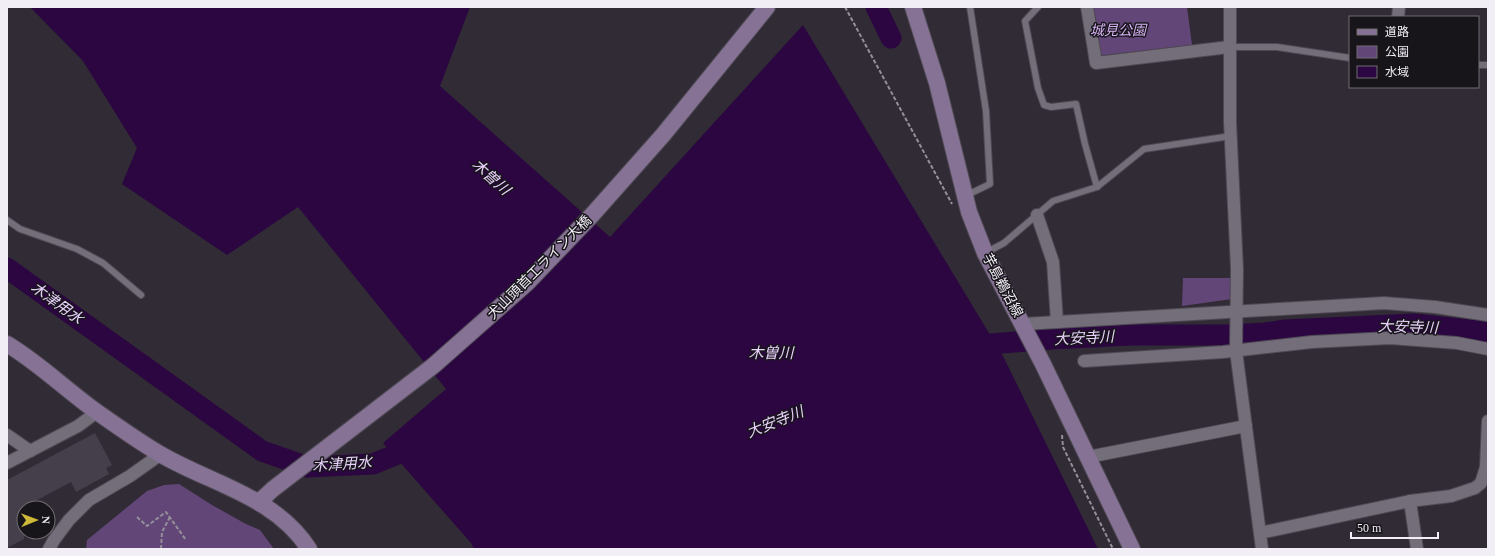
<svg xmlns="http://www.w3.org/2000/svg" width="1495" height="556" viewBox="0 0 1495 556" font-family="'Times New Roman','Noto Sans JP',serif">
<rect width="100%" height="100%" fill="#312b36"/>
<g fill="#624677">
<polygon points="1092,7 1187,7 1192,45 1097,56"/>
<polygon points="1183,278 1231,278 1232,299 1182,306"/>
<polygon points="179,484 212,505 246,524 260,530 274,549 86,549 87,540 147,491 164,485"/>
</g>
<polygon fill="#2b0640" points="30,7 470,7 440,86 610,237 803,25 1004,358 1098,549 474,549 471,543 383,443 446,389 298,207 227,255 122,184 137,148 83,61"/>
<g fill="none" stroke-linecap="round" stroke-linejoin="round">
<g stroke="#2b0640" stroke-width="21">
<polyline points="876,7 891,38"/>
<polyline points="7,268 262,451 308,467 373,464 419,445"/>
<polyline points="966,346 1051,339 1130,335 1228,335 1265,333 1285,330 1414,324 1478,331 1488,333"/>
</g>
</g>
<polygon fill="#453f4b" points="95,433 112,465 106,468 109,474 76,492 71,482 24,507 24,539 7,548 7,480"/>
<g fill="none" stroke-linecap="round" stroke-linejoin="round">
<defs>
<g id="lane">
<polyline points="1038,7 1025,21 1038,88 1044,105 1051,107 1076,104 1085,144 1097,187"/>
<polyline points="1229,47 1277,47 1350,58"/>
<polyline points="1478,65 1488,65"/>
<polyline points="965,196 990,184 986,111 970,7"/>
<polyline points="7,220 20,229 77,249 103,263 141,295"/>
<polyline points="985,253 1004,243 1053,201 1097,187 1144,149 1231,136"/>
</g>
<g id="street">
<polyline points="1087,7 1096,63 1229,47"/>
<polyline points="1230,7 1230,122 1237,269 1236,351 1262,549"/>
<polyline points="1398,17 1399,7"/>
<polyline points="1037,215 1053,262 1057,322"/>
<polyline points="1023,324 1384,303 1435,307 1488,315"/>
<polyline points="1084,361 1223,352 1312,342 1390,338 1457,343 1488,349"/>
<polyline points="7,435 30,451"/>
<polyline points="1088,457 1246,426"/>
<polyline points="7,463 78,426 97,412"/>
<polyline points="1410,501 1417,549"/>
<polyline points="1260,533 1410,501 1451,496 1475,488 1481,483 1486,467 1488,421"/>
<polyline points="49,549 54,540 69,520 89,500 130,476 161,454"/>
</g>
<g id="secondary">
<polyline points="913,7 937,83 969,212 985,253 1043,364 1132,549"/>
<path d="M7,344C39,363 66,390 97,412C117,426 138,441 160,454C211,484 275,496 309,549"/>
<polyline points="259,502 273,489 433,366 527,283 592,215 663,135 767,7"/>
</g>
</defs>
<use href="#lane" stroke="#4d4852" stroke-width="8"/>
<use href="#street" stroke="#4d4852" stroke-width="14"/>
<use href="#secondary" stroke="#4d4852" stroke-width="18"/>
<g stroke="#948f99" stroke-width="2" stroke-dasharray="4 2" stroke-linecap="butt">
<polyline points="845,7 952,204"/>
<polyline points="1062,435 1063,447 1113,549"/>
<polyline points="137,517 147,526 166,512 186,540"/>
<polyline points="161,549 162,532 170,517"/>
</g>
<use href="#lane" stroke="#746d7a" stroke-width="6"/>
<use href="#street" stroke="#746d7a" stroke-width="12"/>
<use href="#secondary" stroke="#867295" stroke-width="16"/>
</g>
<g text-anchor="middle" stroke-width="3" stroke-linejoin="round" paint-order="stroke">
<g font-size="14" font-style="italic" fill="#d7b4f4" stroke="#17151a">
<text x="1118" y="35">城見公園</text>
</g>
<g font-size="14" fill="#f2eef6" stroke="#17151a">
<text transform="translate(539 267) rotate(-45)" y="5">犬山頭首工ライン大橋</text>
<text transform="translate(1003 285) rotate(62)" y="5">芋島鵜沼線</text>
</g>
<g font-size="15" font-style="italic" fill="#e8d1fc" stroke="#17151a">
<text transform="translate(491 177) rotate(42)" y="5">木曽川</text>
<text transform="translate(57 303) rotate(36)" y="5">木津用水</text>
<text transform="translate(1408 327) rotate(2)" y="5">大安寺川</text>
<text transform="translate(1084 338) rotate(-3)" y="5">大安寺川</text>
<text x="771" y="358">木曽川</text>
<text transform="translate(775 422) rotate(-22)" y="5">大安寺川</text>
<text transform="translate(342 464) rotate(-4)" y="5">木津用水</text>
</g>
</g>
<rect width="1495" height="556" fill="none" stroke="#f2eef6" stroke-width="16"/>
<rect x="1349" y="16" width="130" height="72" fill="#17151a" stroke="#6f6c72"/>
<rect x="1357" y="29" width="20" height="6" fill="#867295" stroke="#6f6c72"/>
<text x="1385" y="36" font-size="12" fill="#f2eef6">道路</text>
<rect x="1357" y="46" width="20" height="12" fill="#624677" stroke="#6f6c72"/>
<text x="1385" y="56" font-size="12" fill="#f2eef6">公園</text>
<rect x="1357" y="66" width="20" height="12" fill="#2b0640" stroke="#6f6c72"/>
<text x="1385" y="76" font-size="12" fill="#f2eef6">水域</text>
<g transform="translate(36 520) rotate(89)"><circle r="19" fill="#17151a" stroke="#6f6c72"/>
<path d="M0-3L7 15L0 10L-7 15Z" fill="#ceb837"/>
<text y="-6" font-size="11" font-weight="bold" text-anchor="middle" fill="#f2eef6">N</text>
</g>
<path d="M1351 532v6h87v-6" fill="none" stroke="#f2eef6" stroke-width="2"/>
<text x="1357" y="532" font-size="12" fill="#f2eef6" stroke="#17151a" stroke-width="3" paint-order="stroke">50 m</text>
</svg>
